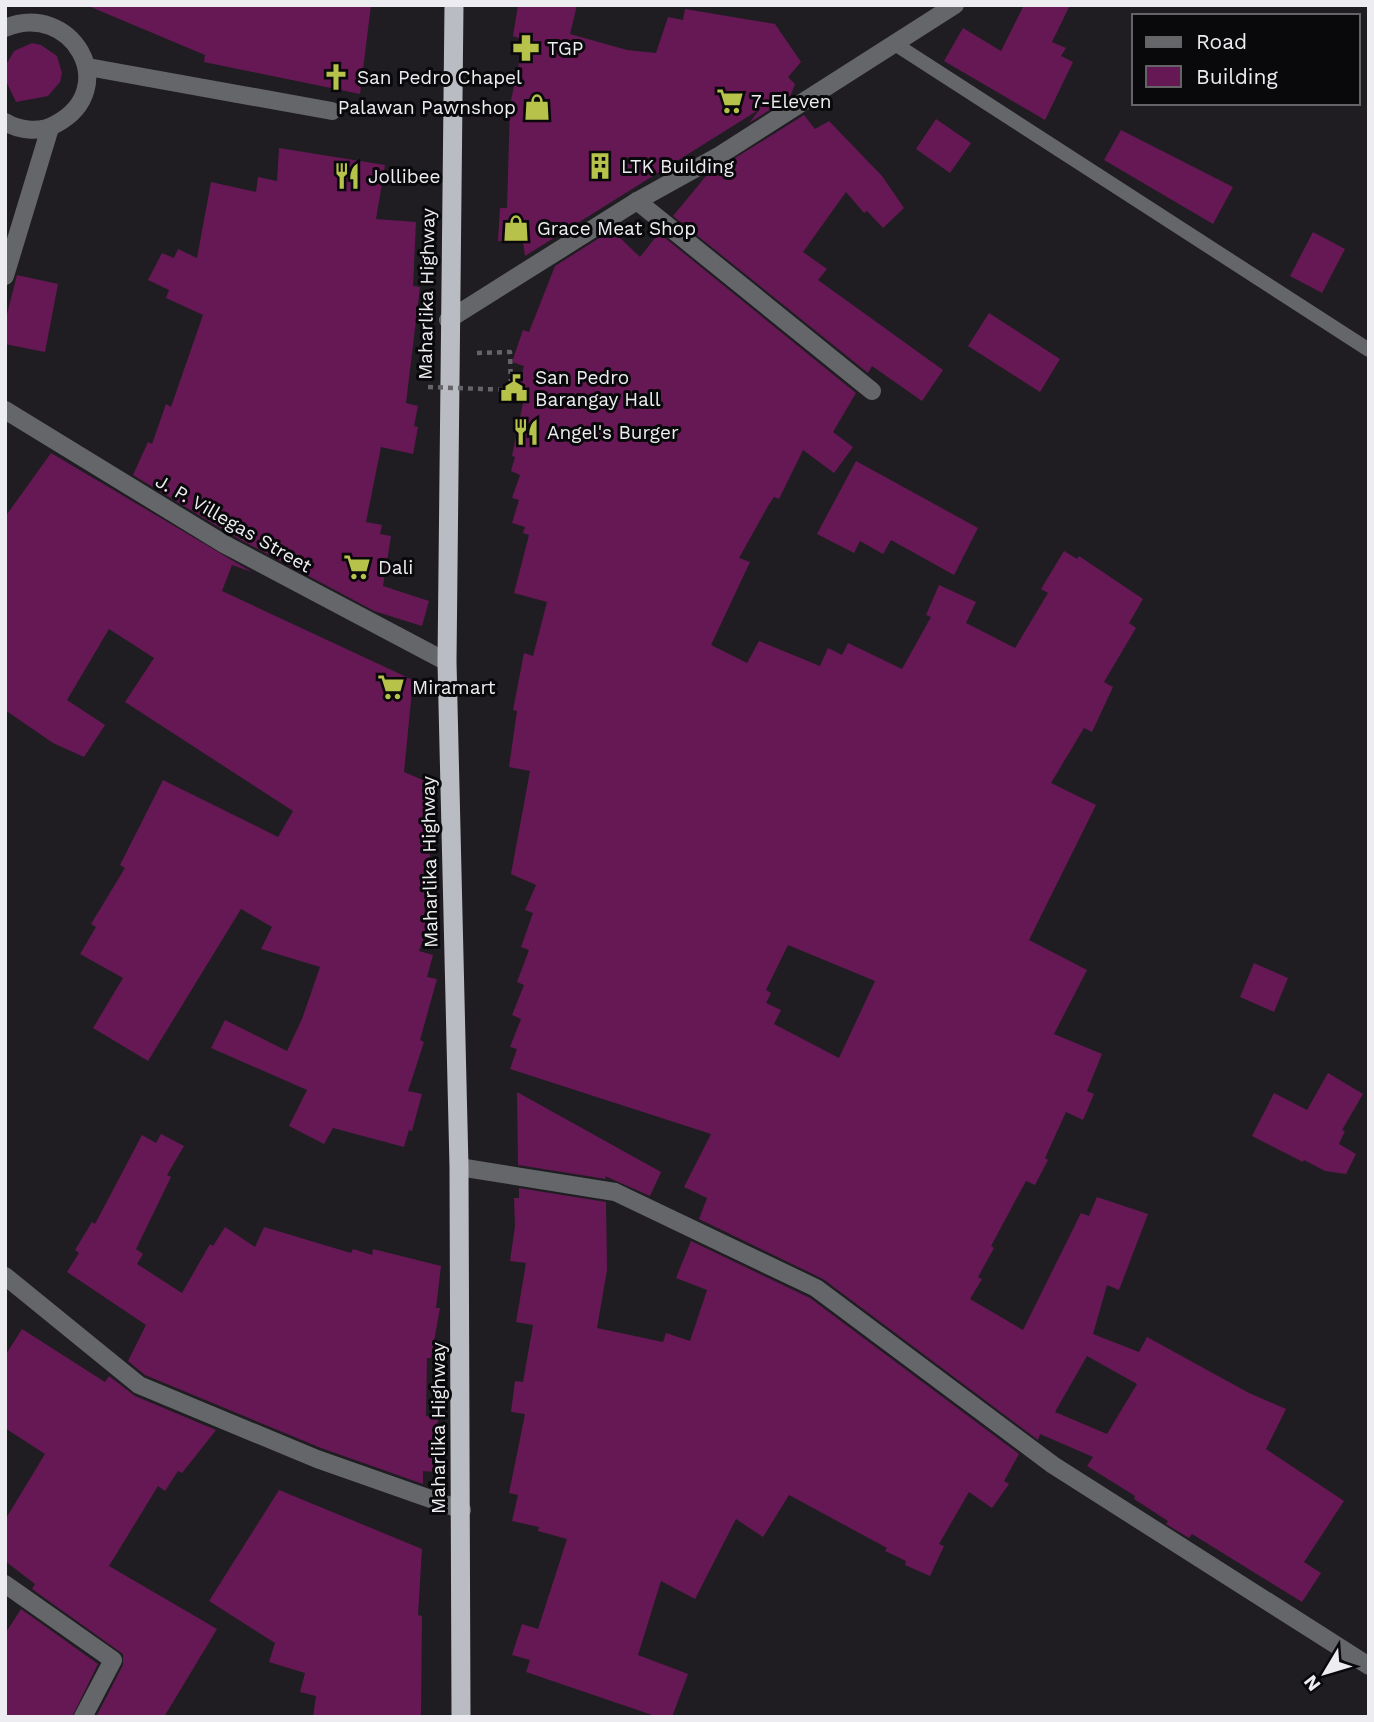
<svg xmlns="http://www.w3.org/2000/svg" width="1374" height="1722" viewBox="0 0 1374 1722" font-family="'Work Sans',sans-serif">
<rect width="100%" height="100%" fill="#1f1d22"/>
<g fill="#651854" fill-rule="evenodd">
<polygon points="86,5 371,5 360,94 204,62 205,55"/>
<polygon points="518,5 577,5 570,34 627,50 656,53 668,17 683,20 685,9 775,24 801,62 788,77 795,84 790,97 749,123 760,109 525,256 523,242 498,241 500,208 507,208 510,105 521,54 518,53 521,39 513,36"/>
<polygon points="1024,5 1070,5 1052,42 1066,48 1061,56 1073,62 1045,120 944,61 963,28 1001,51"/>
<polygon points="32,43 41,45 57,56 62,73 60,82 48,96 16,102 5,79 5,67 14,51"/>
<polygon points="804,115 815,129 829,121 882,176 904,208 883,228 867,211 864,213 846,192 803,252 827,269 818,280 943,370 922,401 872,366 868,373 673,216 706,176"/>
<polygon points="936,119 971,143 950,173 916,149"/>
<polygon points="1121,130 1233,187 1213,224 1104,160"/>
<polygon points="279,148 385,165 376,219 416,222 413,286 420,287 406,403 418,406 414,426 418,427 413,454 381,447 366,522 382,525 380,534 391,536 383,586 429,601 422,626 374,611 230,534 133,475 148,442 152,444 166,404 171,407 203,315 166,298 169,290 148,280 162,253 174,258 178,249 197,258 211,182 256,192 258,177 277,181"/>
<path d="M612,230L640,257L659,233L856,393L833,432L853,447L834,473L803,450L779,499L774,497L768,506L739,558L750,562L711,645L747,663L759,641L820,666L828,648L842,655L848,643L902,669L931,617L926,615L939,585L976,602L966,623L1015,648L1048,593L1041,589L1064,551L1077,559L1079,556L1143,599L1129,623L1136,628L1104,682L1113,687L1092,732L1084,728L1051,783L1096,805L1029,940L1087,970L1054,1034L1102,1054L1087,1091L1094,1094L1083,1120L1066,1112L1045,1158L1048,1160L1035,1185L1026,1181L991,1246L994,1248L978,1277L982,1279L970,1299L1023,1330L1081,1213L1089,1216L1097,1197L1148,1214L1119,1290L1107,1285L1093,1334L1139,1352L1147,1337L1249,1393L1286,1409L1266,1449L1344,1501L1304,1562L1321,1573L1302,1602L1192,1534L1189,1538L1166,1524L1168,1521L1134,1499L1135,1496L1087,1466L1093,1457L1040,1434L1038,1440L823,1279L699,1219L707,1198L684,1187L711,1134L510,1069L517,1049L510,1047L521,1019L512,1015L524,985L517,982L529,950L521,947L533,913L525,910L536,885L511,874L530,771L509,767L517,711L513,710L524,653L533,656L547,602L514,593L529,535L523,533L525,527L512,523L519,500L512,498L520,475L511,471L515,457L512,456L523,403L514,400L524,366L512,362L523,330L529,332L555,266ZM788,945L875,981L839,1058L774,1024L781,1010L766,1003L771,993L766,990ZM1087,1356L1137,1384L1107,1434L1055,1412Z"/>
<polygon points="1313,232 1345,249 1322,293 1290,276"/>
<polygon points="17,275 58,284 45,352 5,344 5,322"/>
<polygon points="989,313 1060,359 1040,392 968,346"/>
<polygon points="51,453 252,572 232,565 222,591 413,680 404,772 430,783 430,891 424,910 433,913 419,951 433,955 427,977 437,979 420,1040 424,1042 408,1091 422,1094 412,1131 409,1130 404,1147 333,1128 324,1144 289,1126 307,1090 211,1048 225,1020 287,1051 302,1019 320,967 261,949 272,927 241,909 148,1061 93,1028 123,978 80,954 96,927 91,924 125,868 120,865 163,780 278,837 293,811 125,702 154,658 109,629 67,700 105,725 84,757 53,743 5,710 5,517"/>
<polygon points="856,461 978,528 954,575 891,540 883,554 860,541 854,553 817,534"/>
<polygon points="1254,963 1288,978 1274,1012 1240,997"/>
<polygon points="1328,1073 1363,1094 1342,1130 1345,1131 1339,1144 1356,1154 1346,1174 1325,1171 1304,1160 1303,1162 1252,1136 1274,1093 1307,1110"/>
<polygon points="517,1092 661,1172 650,1196 605,1176 606,1179 518,1165"/>
<polygon points="161,1134 184,1146 167,1175 171,1177 136,1249 143,1254 137,1264 182,1293 210,1244 213,1246 225,1227 255,1247 264,1227 351,1253 353,1249 372,1255 373,1249 441,1266 436,1308 440,1308 431,1358 427,1358 426,1416 438,1418 436,1472 423,1471 423,1484 321,1448 145,1375 128,1361 146,1325 67,1272 79,1253 75,1250 92,1222 95,1224 142,1135 156,1143"/>
<polygon points="519,1188 606,1202 607,1270 597,1328 663,1342 666,1333 690,1341 707,1290 676,1278 691,1241 810,1298 1019,1454 1004,1481 1009,1484 992,1508 969,1492 939,1544 944,1546 930,1576 905,1565 906,1561 885,1551 887,1548 789,1495 763,1537 736,1519 695,1599 661,1581 638,1655 688,1674 672,1717 658,1717 526,1672 530,1660 512,1655 522,1624 538,1629 567,1539 538,1531 539,1527 512,1521 518,1495 509,1493 525,1414 511,1412 515,1381 523,1382 533,1325 516,1322 526,1263 510,1261 515,1226 514,1198 519,1198"/>
<polygon points="22,1329 105,1382 109,1376 135,1396 216,1430 182,1473 178,1471 165,1491 158,1486 109,1566 217,1629 164,1717 96,1717 123,1665 123,1654 32,1589 35,1584 5,1561 5,1520 45,1454 5,1428 5,1356"/>
<polygon points="279,1490 422,1549 418,1615 422,1616 421,1717 313,1717 316,1696 300,1692 305,1673 269,1662 275,1643 209,1601"/>
<polygon points="21,1609 98,1664 72,1717 5,1717 5,1634"/>
</g>
<g fill="none" stroke-linecap="round" stroke-linejoin="round">
<polyline stroke="#646367" stroke-width="4.5" stroke-dasharray="5 5" stroke-linecap="butt" points="477,353 510,352 511,390"/>
<polyline stroke="#646669" stroke-width="14" points="895,44 1369,350"/>
<g stroke="#646669" stroke-width="18">
<path d="M5,28C71,0 123,88 56,124C41,133 20,131 5,122"/>
<polyline points="88,67 332,111"/>
<polyline points="637,201 872,391"/>
<polyline points="5,276 50,128"/>
<polyline points="459,1167 615,1192 816,1288 1053,1465 1369,1666"/>
<polyline points="5,1276 139,1385 317,1459 462,1510"/>
<polyline points="5,1584 113,1660 83,1717"/>
</g>
<g stroke="#646669" stroke-width="18">
<polyline points="448,320 637,201 720,155 955,5"/>
<polyline points="5,410 224,544 447,662"/>
</g>
<polyline stroke="#babcc4" stroke-width="19" points="454,5 447,662 459,1167 461,1717"/>
<polyline stroke="#646367" stroke-width="4.5" stroke-dasharray="5 5" stroke-linecap="butt" points="428,387 511,390"/>
</g>
<defs>
<symbol id="pharmacy-bare" viewBox="-9 -9 18 18"><path d="M-2-6h4v4h4v4h-4v4h-4v-4h-4v-4h4Z" fill="#b6c249" stroke="#09080a" stroke-width="2.5" paint-order="stroke"/></symbol>
<symbol id="church-bare" viewBox="-9 -9 18 18"><path d="M-1.2-6h2.4v3.5h3.3v2.4h-3.3V6h-2.4V-.1h-3.3v-2.4h3.3Z" fill="#b6c249" stroke="#09080a" stroke-width="2.5" paint-order="stroke"/></symbol>
<symbol id="supermarket-bare" viewBox="-9 -9 18 18"><path d="M-6-5.5h2.5l.6 2H6L4.5 2H-2.5L-4.4-4H-6ZM-1.5 3.2a1.3 1.3 0 1 0 .1 0ZM3 3.2a1.3 1.3 0 1 0 .1 0Z" fill="#b6c249" stroke="#09080a" stroke-width="2.5" paint-order="stroke"/></symbol>
<symbol id="shop-bare" viewBox="-9 -9 18 18"><path d="M-5-2.5h2.3a2.7 3.5 0 0 1 5.4 0H5L5.5 6h-11ZM-1.5-2.5h3a1.5 2.3 0 0 0-3 0Z" fill="#b6c249" stroke="#09080a" stroke-width="2.5" paint-order="stroke"/></symbol>
<symbol id="building-bare" viewBox="-9 -9 18 18"><path d="M-4-6H4V6H1V3H-1V6H-4ZM-2.5-4.3h1.7v1.8h-1.7ZM.8-4.3h1.7v1.8H.8ZM-2.5-1h1.7V.8h-1.7ZM.8-1h1.7V.8H.8Z" fill="#b6c249" stroke="#09080a" stroke-width="2.5" paint-order="stroke"/></symbol>
<symbol id="restaurant-bare" viewBox="-9 -9 18 18"><path d="M-5-6h1v4h1v-4h1v4h1v-4h1v5L-1.5 .5V6h-2V.5L-5-1ZM5-6V6H3V1.5H1.5Q1.5-4 5-6Z" fill="#b6c249" stroke="#09080a" stroke-width="2.5" paint-order="stroke"/></symbol>
<symbol id="civic-bare" viewBox="-9 -9 18 18"><path d="M-.6-6.5H3V-4.5H.6V-3L4-1V1h2V6H-6V1h2V-1L-.6-3ZM-1.2 2.5V6h2.4V2.5Z" fill="#b6c249" stroke="#09080a" stroke-width="2.5" paint-order="stroke"/></symbol>
</defs>
<g fill-rule="evenodd">
<use href="#pharmacy-bare" x="507" y="29" width="38" height="38"/>
<use href="#church-bare" x="317" y="58" width="38" height="38"/>
<use href="#supermarket-bare" x="711" y="82" width="38" height="38"/>
<use href="#shop-bare" x="518" y="88" width="38" height="38"/>
<use href="#building-bare" x="581" y="147" width="38" height="38"/>
<use href="#restaurant-bare" x="328" y="157" width="38" height="38"/>
<use href="#shop-bare" x="497" y="209" width="38" height="38"/>
<use href="#civic-bare" x="495" y="369" width="38" height="38"/>
<use href="#restaurant-bare" x="507" y="413" width="38" height="38"/>
<use href="#supermarket-bare" x="338" y="548" width="38" height="38"/>
<use href="#supermarket-bare" x="372" y="668" width="38" height="38"/>
</g>
<g text-anchor="middle" stroke-width="6" stroke-linejoin="round" paint-order="stroke">
<g font-size="19" fill="#edecf0" stroke="#09080a" text-anchor="start">
<text x="547" y="55">TGP</text>
<text x="357" y="84">San Pedro Chapel</text>
<text x="751" y="108">7-Eleven</text>
<text x="516" y="114" text-anchor="end">Palawan Pawnshop</text>
<text x="621" y="173">LTK Building</text>
<text x="368" y="183">Jollibee</text>
<text x="537" y="235">Grace Meat Shop</text>
<text x="535" y="384">San Pedro<tspan x="535" dy="22">Barangay Hall</tspan></text>
<text x="547" y="439">Angel's Burger</text>
<text x="378" y="574">Dali</text>
<text x="412" y="694">Miramart</text>
</g>
<g font-size="19" fill="#edecf0" stroke="#09080a">
<text transform="translate(426 294) rotate(-89)" y="7">Maharlika Highway</text>
<text transform="translate(234 523) rotate(30)" y="7">J. P. Villegas Street</text>
<text transform="translate(429 862) rotate(-91)" y="7">Maharlika Highway</text>
<text transform="translate(438 1428) rotate(-90)" y="7">Maharlika Highway</text>
</g>
</g>
<rect width="1374" height="1722" fill="none" stroke="#edecf0" stroke-width="14"/>
<rect x="1132" y="14" width="228" height="91" fill="#09080a" stroke="#646366" stroke-width="2"/>
<rect x="1146" y="37" width="35" height="10" fill="#646669" stroke="#646366" stroke-width="2"/>
<text x="1196" y="49" font-size="21" fill="#edecf0">Road</text>
<rect x="1146" y="66" width="35" height="21" fill="#651854" stroke="#646366" stroke-width="2"/>
<text x="1196" y="84" font-size="21" fill="#edecf0">Building</text>
<g transform="translate(1325 1673) rotate(232)" stroke="#09080a" stroke-width="5" paint-order="stroke">
<path d="M0-5L12 26L0 18L-12 26Z" fill="#edecf0"/>
<text y="-10" font-size="19" font-weight="bold" text-anchor="middle" fill="#edecf0">N</text>
</g>
</svg>
